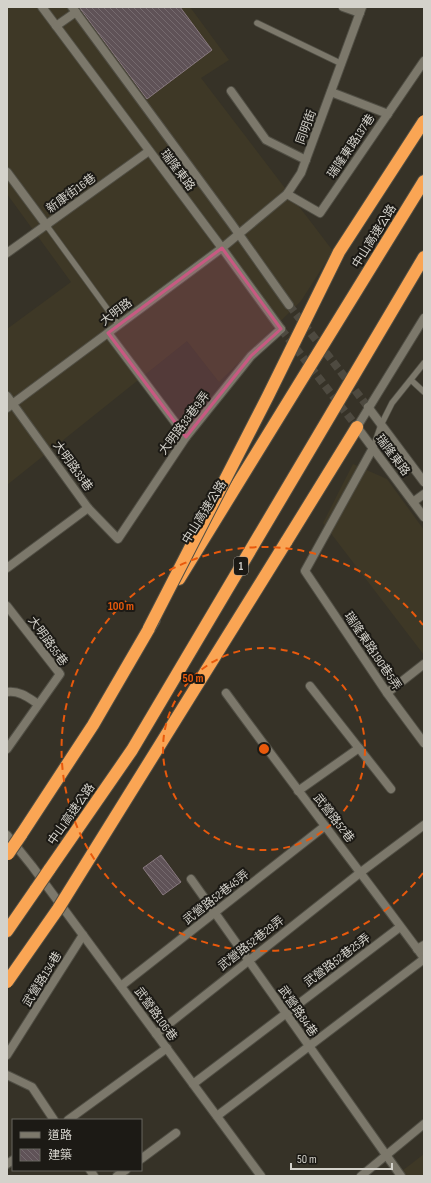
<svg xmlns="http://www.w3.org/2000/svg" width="431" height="1183" viewBox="0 0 431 1183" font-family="'Sofia Sans Condensed','Noto Sans TC',sans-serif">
<defs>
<pattern id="building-back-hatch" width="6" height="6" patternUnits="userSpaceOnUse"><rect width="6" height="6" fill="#5f5257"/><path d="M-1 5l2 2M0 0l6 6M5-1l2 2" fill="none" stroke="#756a6e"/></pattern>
</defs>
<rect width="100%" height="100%" fill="#363227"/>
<g fill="#3e3826">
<polygon points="7,7 190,7 229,60 201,78 333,251 301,301 219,382 187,341 7,485 7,329 71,282 7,194"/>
<polygon points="353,464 387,479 424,530 424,655 323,523"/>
<polygon points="424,1154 424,1176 406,1176 402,1171"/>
</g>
<g fill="url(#building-back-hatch)" stroke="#88797f">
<polygon points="79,7 180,7 212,50 147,99"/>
<polygon points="161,855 181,882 163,895 143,868"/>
</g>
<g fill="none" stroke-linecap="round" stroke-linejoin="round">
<g stroke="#4e4a40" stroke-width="8" stroke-dasharray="8 4" stroke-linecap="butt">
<polyline points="289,305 368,407"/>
<polyline points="281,329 357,427"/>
</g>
<defs>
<g id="service">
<polyline points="257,23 342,64"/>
<polyline points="47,226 119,325"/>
<polyline points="411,380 424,392"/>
<polyline points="373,448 381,425 392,403 424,363"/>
</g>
<g id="minor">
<polyline points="343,7 360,13"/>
<polyline points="231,91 266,140 306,160"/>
<polyline points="331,92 388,114"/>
<polyline points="7,172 47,226"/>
<polyline points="287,194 320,213 424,61"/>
<polyline points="7,253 149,151"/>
<polyline points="108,333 186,437"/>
<polyline points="7,396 88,508 118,539 186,437 251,356 281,329"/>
<polyline points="7,408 222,248 287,194 301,173 362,7"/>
<polyline points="373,448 305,571 387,693 424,743"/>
<polyline points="413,502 424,494"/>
<polyline points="7,568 88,508"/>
<polyline points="7,606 60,674 7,749"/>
<polyline points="310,686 391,789"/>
<path d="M7,692C19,690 29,698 38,704"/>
<path d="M226,693C291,782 359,870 424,958"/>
<polyline points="387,693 424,664"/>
<polyline points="298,791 359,748"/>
<polyline points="7,835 32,866 261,1176"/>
<polyline points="191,879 401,1176"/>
<polyline points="417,949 424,945"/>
<polyline points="121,986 325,826"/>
<polyline points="156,1034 361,872 424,825"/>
<polyline points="7,1055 83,935"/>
<polyline points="7,1075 32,1087 54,1120"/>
<polyline points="193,1084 400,927"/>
<polyline points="217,1116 424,959"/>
<polyline points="68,1120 167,1048"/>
<polyline points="141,1159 176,1133"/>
<polyline points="7,1164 13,1160"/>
<polyline points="90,1170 94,1176"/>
<polyline points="117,1176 126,1170"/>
<polyline points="361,1176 424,1124"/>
</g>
<g id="tertiary">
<polyline points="42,7 222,248 281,329"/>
<polyline points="72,7 231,223 289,305"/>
<polyline points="56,26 76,12"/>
<polyline points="424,318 357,427 424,517"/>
<polyline points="368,407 424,482"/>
</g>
<g id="motorway">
<polyline points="286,542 357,427"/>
<polyline points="179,579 424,181"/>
<polyline points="21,835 93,725 154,620"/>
<polyline points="49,870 132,750 424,257"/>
<polyline points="7,931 36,889"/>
</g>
</defs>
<use href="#service" stroke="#504e44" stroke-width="7"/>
<use href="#minor" stroke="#504e44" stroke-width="10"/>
<use href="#tertiary" stroke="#504e44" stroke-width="10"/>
<use href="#motorway" stroke="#504e44" stroke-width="14"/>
<use href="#service" stroke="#7c786b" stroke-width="5.5"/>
<use href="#minor" stroke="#7c786b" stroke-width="8"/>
<use href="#tertiary" stroke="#7c786b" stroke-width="8"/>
<use href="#motorway" stroke="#faa554" stroke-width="12"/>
<defs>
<g id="motorway-bridge">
<polyline points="149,628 268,396 339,252 424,121"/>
<polyline points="8,854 21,835"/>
<polyline points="36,889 49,870"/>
<polyline points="7,982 58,909 286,542"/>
</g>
</defs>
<use href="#motorway-bridge" stroke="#504e44" stroke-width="14" stroke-linecap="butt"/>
<use href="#motorway-bridge" stroke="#faa554" stroke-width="12"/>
</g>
<path fill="#c85982" fill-opacity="0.2" stroke="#c85982" stroke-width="3" stroke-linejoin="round" d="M222,248L281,329L251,356L186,437L108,333Z"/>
<g fill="none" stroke="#e8590c" stroke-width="2" stroke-dasharray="7 5">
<circle cx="264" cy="749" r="101"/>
<path d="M423 873A202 202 0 1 1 423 625"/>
</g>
<g text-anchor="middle" stroke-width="4" stroke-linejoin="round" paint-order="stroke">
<rect fill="#1c1a15" stroke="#9d9b94" stroke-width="1" x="234" y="557" width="14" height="18" rx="3"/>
<g font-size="11" font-weight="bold" fill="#d4d2cb">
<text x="241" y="570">1</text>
</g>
<g font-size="12" fill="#d4d2cb" stroke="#1c1a15">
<text transform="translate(306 127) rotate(-70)" y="4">同明街</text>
<text transform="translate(351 146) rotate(-56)" y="4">瑞隆東路137巷</text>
<text transform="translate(178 170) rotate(53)" y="4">瑞隆東路</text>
<text transform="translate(71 193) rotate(-36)" y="4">新康街16巷</text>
<text transform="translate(374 236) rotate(-58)" y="4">中山高速公路</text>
<text transform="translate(116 312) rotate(-37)" y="4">大明路</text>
<text transform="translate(184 423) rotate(-53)" y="4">大明路33巷9弄</text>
<text transform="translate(393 455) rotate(53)" y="4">瑞隆東路</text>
<text transform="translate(73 466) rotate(54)" y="4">大明路33巷</text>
<text transform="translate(204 512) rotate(-58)" y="4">中山高速公路</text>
<text transform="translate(48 641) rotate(54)" y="4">大明路55巷</text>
<text transform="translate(373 651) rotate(56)" y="4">瑞隆東路190巷5弄</text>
<text transform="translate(71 814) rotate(-55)" y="4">中山高速公路</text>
<text transform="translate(334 818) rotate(52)" y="4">武營路52巷</text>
<text transform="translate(216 897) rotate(-38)" y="4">武營路52巷45弄</text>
<text transform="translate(251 943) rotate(-38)" y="4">武營路52巷29弄</text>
<text transform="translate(337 960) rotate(-37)" y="4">武營路52巷25弄</text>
<text transform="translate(42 979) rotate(-58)" y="4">武營路134巷</text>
<text transform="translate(298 1011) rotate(55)" y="4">武營路84巷</text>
<text transform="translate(156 1014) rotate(54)" y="4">武營路106巷</text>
</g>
</g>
<circle cx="264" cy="749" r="6" fill="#e8590c" stroke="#1c1a15" stroke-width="2"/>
<g font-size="12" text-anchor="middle" font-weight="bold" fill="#e8590c" stroke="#1c1a15" stroke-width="4" stroke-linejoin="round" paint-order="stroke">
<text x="121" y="610">100 m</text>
<text x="193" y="682">50 m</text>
</g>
<rect width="431" height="1183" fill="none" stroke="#d4d2cb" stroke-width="16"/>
<rect x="12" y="1119" width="130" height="52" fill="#1c1a15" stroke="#66645e"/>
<rect x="20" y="1132" width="20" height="6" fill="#7c786b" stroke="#66645e"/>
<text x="48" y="1139" font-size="12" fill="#d4d2cb">道路</text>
<rect x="20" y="1149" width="20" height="12" fill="url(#building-back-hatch)" stroke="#66645e"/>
<text x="48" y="1159" font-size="12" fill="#d4d2cb">建築</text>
<path d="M291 1163v6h101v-6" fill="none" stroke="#d4d2cb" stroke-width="2"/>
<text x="297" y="1163" font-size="12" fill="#d4d2cb" stroke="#1c1a15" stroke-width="3" paint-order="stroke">50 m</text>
</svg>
